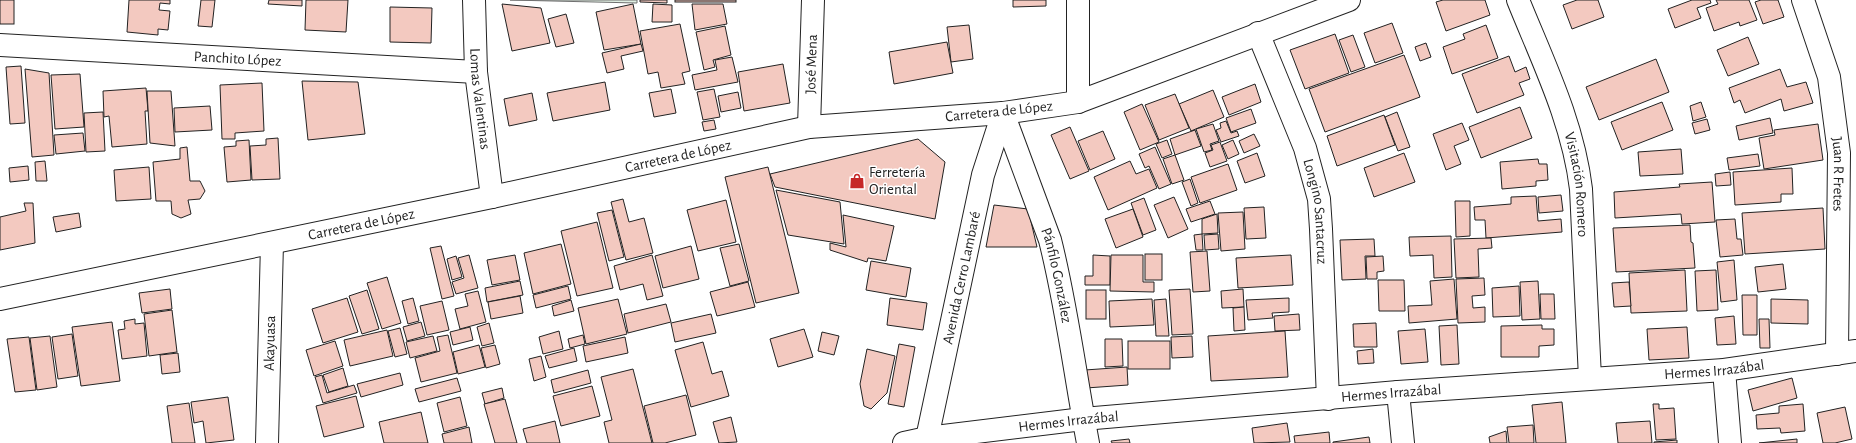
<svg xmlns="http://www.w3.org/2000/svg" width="1856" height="443" viewBox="0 0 1856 443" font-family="'Alegreya Sans',sans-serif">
<rect width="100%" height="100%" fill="#fff"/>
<polygon fill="#e0efe3" stroke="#6f6f6f" points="510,0 637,0 637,3"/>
<g fill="#f3c9c0" stroke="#222">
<rect x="0" y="0" width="14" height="24"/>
<polygon points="129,0 170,0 170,4 160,3 159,10 170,11 168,30 158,29 158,35 127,32"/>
<polygon points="201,0 215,0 212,27 198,26"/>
<polygon points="269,0 302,0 302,6 268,4"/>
<polygon points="306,0 348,0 346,32 305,30"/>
<polygon points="640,0 667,0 667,3 640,2"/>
<rect x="675" y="0" width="61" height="2"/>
<polygon points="1013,0 1046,0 1046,6 1013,7"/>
<polygon points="1443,0 1485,0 1490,15 1446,31 1436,2"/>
<polygon points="1577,0 1598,0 1604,17 1572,29 1563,5"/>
<polygon points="1692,0 1710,0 1711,3 1697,8 1701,18 1675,28 1668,9"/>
<polygon points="1716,0 1749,0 1757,20 1740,26 1739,22 1714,31 1706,8 1718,4"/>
<polygon points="1761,0 1778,0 1784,17 1763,24 1755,2"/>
<polygon points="502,4 541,8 550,43 512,51"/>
<polygon points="633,4 641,44 604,50 596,12"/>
<polygon points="653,4 672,5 672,22 652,22"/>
<polygon points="692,4 723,4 727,24 695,30"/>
<polygon points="390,7 432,8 431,43 390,42"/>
<polygon points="566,14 574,43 556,47 548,19"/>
<polygon points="1392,23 1403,53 1375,63 1364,33"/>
<polygon points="680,24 690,71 682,73 685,84 661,88 658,72 648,74 640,31"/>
<polygon points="969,25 973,59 951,62 947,27"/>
<polygon points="1486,25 1498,58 1452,74 1443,47 1465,39 1463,34"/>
<polygon points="725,26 731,55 713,60 715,67 704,70 696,32"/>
<polygon points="1335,34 1349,73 1305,89 1290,50"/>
<polygon points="1353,35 1365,67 1351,72 1339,40"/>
<polygon points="1748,37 1759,64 1728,76 1717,50"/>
<polygon points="947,42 953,73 894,84 889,52"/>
<polygon points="1426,43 1431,57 1420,61 1415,47"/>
<polygon points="641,44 643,51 621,56 624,69 607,73 602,53"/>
<polygon points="1404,55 1420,97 1325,132 1309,89"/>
<polygon points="1509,56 1515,72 1526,67 1530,79 1519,83 1524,95 1477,113 1462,74"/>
<polygon points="732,57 738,82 695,90 692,75 717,70 715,60"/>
<polygon points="1656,59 1669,92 1599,120 1586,87"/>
<polygon points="783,64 790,103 744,111 738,72"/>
<polygon points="21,66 25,123 10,124 6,67"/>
<polygon points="25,69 49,73 54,155 32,157"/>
<polygon points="1780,69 1787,87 1806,82 1813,103 1784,111 1781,99 1745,113 1740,100 1734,103 1729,88"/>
<polygon points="80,74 84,127 55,129 51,75"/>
<polygon points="302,81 358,82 365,134 308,140"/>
<polygon points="605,82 610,110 553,121 547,93"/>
<polygon points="262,83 264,131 235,133 235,139 222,139 220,85"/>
<polygon points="1255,84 1261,102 1229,115 1222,97"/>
<polygon points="146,88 148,111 145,111 147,144 112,147 109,116 104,117 103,91"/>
<polygon points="671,89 676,113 654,117 649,93"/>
<polygon points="714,89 720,117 703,120 697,92"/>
<polygon points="1213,90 1224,117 1191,131 1179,104"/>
<polygon points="147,91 171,91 175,146 150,143"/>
<polygon points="738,92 741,108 721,112 718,96"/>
<polygon points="532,93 537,120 509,126 504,99"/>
<polygon points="1175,94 1189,128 1159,140 1145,105"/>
<polygon points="1662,102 1673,130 1622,150 1611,122"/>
<polygon points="1701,102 1706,117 1693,121 1690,106"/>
<polygon points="1142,104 1159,142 1140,150 1124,112"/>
<polygon points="210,106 212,130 175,132 174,108"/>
<polygon points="1520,107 1532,138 1481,158 1469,127"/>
<polygon points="1251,109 1256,123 1231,132 1226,118"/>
<polygon points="103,112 105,151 86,152 84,113"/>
<polygon points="1397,112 1410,147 1398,151 1385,117"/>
<polygon points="1384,115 1395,145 1337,166 1327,136"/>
<polygon points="1770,118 1773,133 1739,140 1736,126"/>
<polygon points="1707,119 1710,130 1695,134 1692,123"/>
<polygon points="714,120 716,129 704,131 702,122"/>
<polygon points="1226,121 1231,133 1237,131 1239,136 1221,142 1216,130 1221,128 1220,123"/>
<polygon points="1462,123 1469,140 1454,146 1461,164 1446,170 1433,134"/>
<polygon points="1213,124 1219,141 1210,144 1212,150 1204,152 1196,129"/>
<polygon points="1818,124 1823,160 1764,169 1759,138 1775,135 1774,130"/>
<polygon points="1070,127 1089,171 1070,179 1051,135"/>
<polygon points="1195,130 1201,146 1175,155 1170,139"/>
<polygon points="1103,131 1115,159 1090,170 1078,141"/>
<polygon points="83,133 85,151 56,154 54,135"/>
<polygon points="1254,134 1260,146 1244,153 1239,141"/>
<polygon points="278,138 280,179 252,180 250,146 266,145 266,139"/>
<polygon points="918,139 945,162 935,219 775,187 770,174"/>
<polygon points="249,140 251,180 227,182 224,147 236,146 236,141"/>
<polygon points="1167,140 1172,154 1162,158 1156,144"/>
<polygon points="1233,140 1239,154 1228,159 1222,145"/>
<polygon points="1220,142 1227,161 1210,167 1205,153 1213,150 1211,145"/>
<polygon points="187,147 190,181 200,181 205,191 200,199 188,200 191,214 181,218 172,214 171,201 156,201 153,162 180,159 180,148"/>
<polygon points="1155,147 1171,184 1159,189 1149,166 1145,168 1139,154"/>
<polygon points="1681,149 1683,174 1640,176 1638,152"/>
<polygon points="1257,153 1265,176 1245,183 1237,161"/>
<polygon points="1404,153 1415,182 1374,197 1364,168"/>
<polygon points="1758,154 1760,166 1729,170 1727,158"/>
<polygon points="1175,155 1184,180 1172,184 1163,159"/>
<polygon points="1538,159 1539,164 1547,164 1548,180 1536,181 1536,186 1502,189 1500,162"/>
<polygon points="45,161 47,181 36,181 35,162"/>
<polygon points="1130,161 1136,174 1149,169 1157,188 1108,210 1094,177"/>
<polygon points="1228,164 1237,190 1200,203 1191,177"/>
<polygon points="28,166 29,180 10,182 9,168"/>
<polygon points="149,167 151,199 116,201 114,170"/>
<polygon points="768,167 799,293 756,303 725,177"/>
<polygon points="1792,168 1793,194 1781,194 1781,202 1735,205 1733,172"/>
<polygon points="1730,172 1731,185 1716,186 1715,174"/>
<polygon points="1190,179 1198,203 1191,206 1182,182"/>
<polygon points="1712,182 1715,222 1682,224 1681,214 1615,218 1614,192 1680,187 1679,184"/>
<polygon points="776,190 840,202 844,244 788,235"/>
<polygon points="1561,195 1563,211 1539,213 1538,197"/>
<polygon points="1536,196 1538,221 1561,219 1562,232 1486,238 1485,220 1475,220 1474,207 1511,204 1511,197"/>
<polygon points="1174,197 1188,229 1168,238 1154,205"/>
<polygon points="1144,198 1156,230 1143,235 1131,203"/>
<polygon points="623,199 629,222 644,218 653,253 626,260 611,202"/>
<polygon points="726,200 736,242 698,251 687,210"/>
<polygon points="1210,201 1215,214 1191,222 1186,209"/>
<polygon points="1455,201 1470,201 1470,236 1456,237"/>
<polygon points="24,203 33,203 35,243 0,250 0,217 26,211"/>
<polygon points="994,205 1028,209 1037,247 986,247"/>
<polygon points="1264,207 1266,238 1246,239 1244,208"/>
<polygon points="1823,208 1825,249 1745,254 1742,213"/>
<polygon points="1133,209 1143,237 1116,248 1105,219"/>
<polygon points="612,210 624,257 609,261 597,213"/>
<polygon points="1243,212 1245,249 1221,251 1218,213"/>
<polygon points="79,213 81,227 56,232 53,217"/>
<polygon points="1217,214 1218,233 1202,234 1202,219"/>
<polygon points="843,215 894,226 886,261 868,258 867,262 830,250 830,243 846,247"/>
<polygon points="1735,219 1737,239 1741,239 1743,255 1720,257 1716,220"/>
<polygon points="597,222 613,288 577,296 561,231"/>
<polygon points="1690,225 1691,242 1693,243 1695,268 1616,272 1613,228"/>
<polygon points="1202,234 1203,250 1196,250 1194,235"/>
<polygon points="1218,234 1219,249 1205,250 1204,235"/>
<polygon points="1451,236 1452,277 1434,278 1433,255 1410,256 1409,237"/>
<polygon points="1491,238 1492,248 1478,249 1479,277 1456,278 1454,239"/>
<polygon points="1374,239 1375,256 1365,256 1366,279 1342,280 1340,240"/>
<polygon points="561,244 571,284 533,294 524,253"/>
<polygon points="739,244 749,281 730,286 720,248"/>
<polygon points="441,246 454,296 442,299 430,248"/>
<polygon points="691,246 699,279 663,288 655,256"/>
<polygon points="1207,251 1210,291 1193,292 1190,252"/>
<rect x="1145" y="254" width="17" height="26"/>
<polygon points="469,255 478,288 456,294 452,282 464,278 458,258"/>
<polygon points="515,255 520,280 492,285 487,260"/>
<polygon points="652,255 663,296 647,300 643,284 620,290 614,266"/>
<polygon points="1093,255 1110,256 1110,285 1085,285 1085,276 1093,276"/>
<polygon points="1111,255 1143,255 1143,282 1154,282 1154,292 1110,291"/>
<polygon points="1291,255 1293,285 1238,288 1236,258"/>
<polygon points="456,256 462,277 452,280 447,259"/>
<polygon points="1383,256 1384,271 1377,272 1377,279 1367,279 1366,257"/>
<polygon points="1734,260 1737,300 1721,302 1717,262"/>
<polygon points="871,261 911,268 906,297 866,290"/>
<polygon points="1783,264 1786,289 1758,292 1755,267"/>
<polygon points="1685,270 1687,311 1631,313 1629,273"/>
<polygon points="1716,270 1718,310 1697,311 1695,271"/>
<polygon points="387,277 401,323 382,329 367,283"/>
<polygon points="1484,278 1485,295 1472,296 1473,308 1485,307 1485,322 1458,323 1456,279"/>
<polygon points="1454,279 1457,319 1409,323 1408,306 1432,305 1430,281"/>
<polygon points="1378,280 1404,280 1405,311 1379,311"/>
<polygon points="520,281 523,295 487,302 485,288"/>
<polygon points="1538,281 1540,319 1522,320 1520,282"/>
<polygon points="748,282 755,307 717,316 710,292"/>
<polygon points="1629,282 1631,306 1614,307 1612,283"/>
<polygon points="568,286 571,299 536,308 533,295"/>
<polygon points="1519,286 1520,316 1493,317 1492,288"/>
<polygon points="170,289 172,309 142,313 139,293"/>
<polygon points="1190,289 1193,334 1172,335 1169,290"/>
<polygon points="1243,289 1244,307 1222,308 1221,291"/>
<polygon points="367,290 379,329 362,334 349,296"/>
<rect x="1086" y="290" width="20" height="29"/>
<polygon points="478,291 486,322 460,329 455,309 468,306 465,294"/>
<polygon points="1540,294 1554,294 1555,319 1541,319"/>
<polygon points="1742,295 1757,295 1757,335 1743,335"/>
<polygon points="520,296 523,313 491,319 488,302"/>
<polygon points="347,298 358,332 323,343 312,309"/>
<polygon points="413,298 419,321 408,324 402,301"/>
<polygon points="890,298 927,303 923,330 887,325"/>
<polygon points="1289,298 1289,312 1272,313 1273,318 1248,320 1246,300"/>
<polygon points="618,299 627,334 586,344 578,308"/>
<polygon points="1152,299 1154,325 1110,327 1109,301"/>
<polygon points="1166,299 1169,336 1156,336 1154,300"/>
<polygon points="1771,299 1808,300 1808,324 1771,323"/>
<polygon points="571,300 574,311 554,316 552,306"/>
<polygon points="442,301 449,330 427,335 420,306"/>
<polygon points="666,304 671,322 628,333 624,314"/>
<polygon points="1244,307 1245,330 1234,331 1233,308"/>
<polygon points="172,310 177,352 149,356 144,314"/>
<polygon points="711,314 716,333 675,342 671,323"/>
<polygon points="1299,314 1300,330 1275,331 1274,316"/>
<polygon points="1734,316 1736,344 1717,345 1715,318"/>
<polygon points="135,319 135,324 144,323 147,356 122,359 118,330 125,329 124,321"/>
<polygon points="1759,319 1769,319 1770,348 1760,348"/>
<polygon points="112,322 120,381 81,386 72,327"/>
<polygon points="421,322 425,336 407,341 403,327"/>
<polygon points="489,323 494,343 482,346 477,327"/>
<polygon points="1376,323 1377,347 1354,347 1353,324"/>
<polygon points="1457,325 1459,364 1441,365 1439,326"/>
<polygon points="1542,325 1542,329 1554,329 1554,345 1539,346 1539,357 1501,357 1501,326"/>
<polygon points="470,327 473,340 453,345 450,332"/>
<polygon points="1687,327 1689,358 1649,360 1647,329"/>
<polygon points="400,328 407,354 395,357 388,331"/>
<polygon points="804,329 813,357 778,367 770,339"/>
<polygon points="1425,329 1428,362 1401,364 1398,331"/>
<polygon points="387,330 393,356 350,366 344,340"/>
<polygon points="559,331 563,349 543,354 539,337"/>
<polygon points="1285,331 1288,377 1211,381 1208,336"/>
<polygon points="822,332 839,336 834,355 818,351"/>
<polygon points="72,334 78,376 58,379 52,337"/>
<polygon points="448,335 457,373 421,382 415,358 440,351 437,337"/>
<polygon points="583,335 585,344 570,348 568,339"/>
<polygon points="50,336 57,387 37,390 30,338"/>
<polygon points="433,336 437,351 410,358 406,342"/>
<polygon points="1192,336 1193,357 1172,358 1171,337"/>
<polygon points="29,337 36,390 15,392 7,339"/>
<polygon points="625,337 628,353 586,362 583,346"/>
<polygon points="1105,339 1122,339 1123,366 1105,367"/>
<polygon points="335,341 343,366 314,376 306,350"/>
<rect x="1128" y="341" width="42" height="28"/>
<polygon points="703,342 712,374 722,371 729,396 691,407 675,350"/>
<polygon points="899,344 915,347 904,407 888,404"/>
<polygon points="479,345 485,367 458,374 453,352"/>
<polygon points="495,345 500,364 486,368 481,348"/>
<polygon points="574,348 577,361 549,368 545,356"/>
<polygon points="867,349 895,356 887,393 871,409 864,406 860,384"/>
<polygon points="1373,349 1374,363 1358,364 1357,351"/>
<polygon points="178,353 180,372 162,374 160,355"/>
<polygon points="541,356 546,377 534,381 529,359"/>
<polygon points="1127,367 1128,385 1086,388 1085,370"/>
<polygon points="343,368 348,386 329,392 323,375"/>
<polygon points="633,369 652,443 609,443 604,422 612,420 601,377"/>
<polygon points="588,370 591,383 554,393 551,380"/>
<polygon points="400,373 403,385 361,397 357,384"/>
<polygon points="322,375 327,393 354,385 357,393 323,403 315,377"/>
<polygon points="457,378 461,391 419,402 415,389"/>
<polygon points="1792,378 1797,398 1753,411 1748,390"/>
<polygon points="592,386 600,416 561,426 553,396"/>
<polygon points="502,388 504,398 485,404 482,393"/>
<polygon points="686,395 696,435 665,443 653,443 644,406"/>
<polygon points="356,396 364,427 324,437 316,406"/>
<polygon points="228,397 234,440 206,443 203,421 194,423 191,402"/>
<polygon points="460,397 467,426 444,432 437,403"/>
<polygon points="505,399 517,443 495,443 484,404"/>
<polygon points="1562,402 1566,443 1536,443 1532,405"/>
<polygon points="189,403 195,443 172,443 167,406"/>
<polygon points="1653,404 1659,404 1659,409 1674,408 1676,439 1656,440"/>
<polygon points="1803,404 1805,431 1781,433 1780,428 1757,429 1756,415 1779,413 1779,406"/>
<polygon points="1845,407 1852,439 1835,443 1823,443 1817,413"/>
<polygon points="421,412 428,443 384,443 379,422"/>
<polygon points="731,417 737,442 719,443 713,422"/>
<polygon points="555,421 560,443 527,443 523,429"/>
<polygon points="1650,421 1652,443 1618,443 1616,423"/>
<polygon points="1287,423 1290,442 1254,443 1252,428"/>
<polygon points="1533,425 1534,443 1509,443 1507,427"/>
<polygon points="469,427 472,443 444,443 442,434"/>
<polygon points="1506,431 1507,443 1490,443 1489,437"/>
<polygon points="1329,432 1330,443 1295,443 1294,436"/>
<polygon points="1369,437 1370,443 1333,443 1333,442"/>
<polygon points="1129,439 1130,443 1112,443 1111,441"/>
<polygon points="1797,439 1797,443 1759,443"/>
<polygon points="1677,440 1677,443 1654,443 1654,442"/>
</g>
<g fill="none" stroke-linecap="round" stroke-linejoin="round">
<defs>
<g id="minor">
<path id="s1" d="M474,0L476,72L492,197"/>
<polyline points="1078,0 1078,102"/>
<path id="s2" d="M1518,0C1543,62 1573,122 1581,189L1590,378"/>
<path id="s3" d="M1803,0L1829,77L1839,153L1837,354"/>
<path id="s4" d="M1258,33L1305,148L1319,199L1321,229L1328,399"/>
<path id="s5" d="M0,45L476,72"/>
<path id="s6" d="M809,127L813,0"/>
<path id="s7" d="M0,299L492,197L809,127L1003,113L1050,240C1067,307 1075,375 1088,443"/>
<polyline points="1724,370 1730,443"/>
<polyline points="1398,392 1403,443"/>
<path id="s8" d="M267,443L272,243"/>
<path id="s9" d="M904,443L927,438L1083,419L1398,392L1724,370L1856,351"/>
</g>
<g id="major">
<path id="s10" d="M926,443L983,175L1003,113L1078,102L1349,0"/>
</g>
</defs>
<use href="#minor" stroke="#222" stroke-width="24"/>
<use href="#major" stroke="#222" stroke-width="24"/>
<use href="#minor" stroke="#fff" stroke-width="22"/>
<use href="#major" stroke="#fff" stroke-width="22"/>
</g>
<defs>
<symbol id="shop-bare" viewBox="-9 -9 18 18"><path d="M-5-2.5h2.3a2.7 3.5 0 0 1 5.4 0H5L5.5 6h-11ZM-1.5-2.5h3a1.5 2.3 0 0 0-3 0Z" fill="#c62828" stroke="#fff" stroke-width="2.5" paint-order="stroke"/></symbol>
</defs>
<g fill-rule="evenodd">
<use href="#shop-bare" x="846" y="170" width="22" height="22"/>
</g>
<g text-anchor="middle" stroke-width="3" stroke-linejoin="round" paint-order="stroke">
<g font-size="15" fill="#222" stroke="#fff">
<text dy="5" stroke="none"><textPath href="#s5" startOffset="238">Panchito López</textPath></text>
<text dy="5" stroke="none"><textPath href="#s6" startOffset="63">José Mena</textPath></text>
<text dy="5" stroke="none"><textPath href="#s1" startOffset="99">Lomas Valentinas</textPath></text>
<text transform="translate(999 111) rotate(-6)" y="5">Carretera de López</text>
<text dy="5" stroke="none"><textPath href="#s7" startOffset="693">Carretera de López</textPath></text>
<text dy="5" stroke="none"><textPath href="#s3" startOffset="179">Juan R Fretes</textPath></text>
<text dy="5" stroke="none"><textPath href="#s2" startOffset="195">Visitación Romero</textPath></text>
<text dy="5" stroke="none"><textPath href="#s4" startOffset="189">Longino Santacruz</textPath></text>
<text dy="5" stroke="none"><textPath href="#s7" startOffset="369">Carretera de López</textPath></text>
<text dy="5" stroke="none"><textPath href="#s7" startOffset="1193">Pánfilo González</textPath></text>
<text dy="5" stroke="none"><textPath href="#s10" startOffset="169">Avenida Cerro Lambaré</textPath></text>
<text dy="5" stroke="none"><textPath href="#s8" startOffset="100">Akayuasa</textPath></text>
<text dy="5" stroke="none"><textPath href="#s9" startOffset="814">Hermes Irrazábal</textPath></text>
<text dy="5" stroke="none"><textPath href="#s9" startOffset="490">Hermes Irrazábal</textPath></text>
<text dy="5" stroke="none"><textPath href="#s9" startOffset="166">Hermes Irrazábal</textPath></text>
</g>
<g font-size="15" fill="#222" stroke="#fff" text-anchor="start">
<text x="869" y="177">Ferretería<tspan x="869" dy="17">Oriental</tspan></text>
</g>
</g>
</svg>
